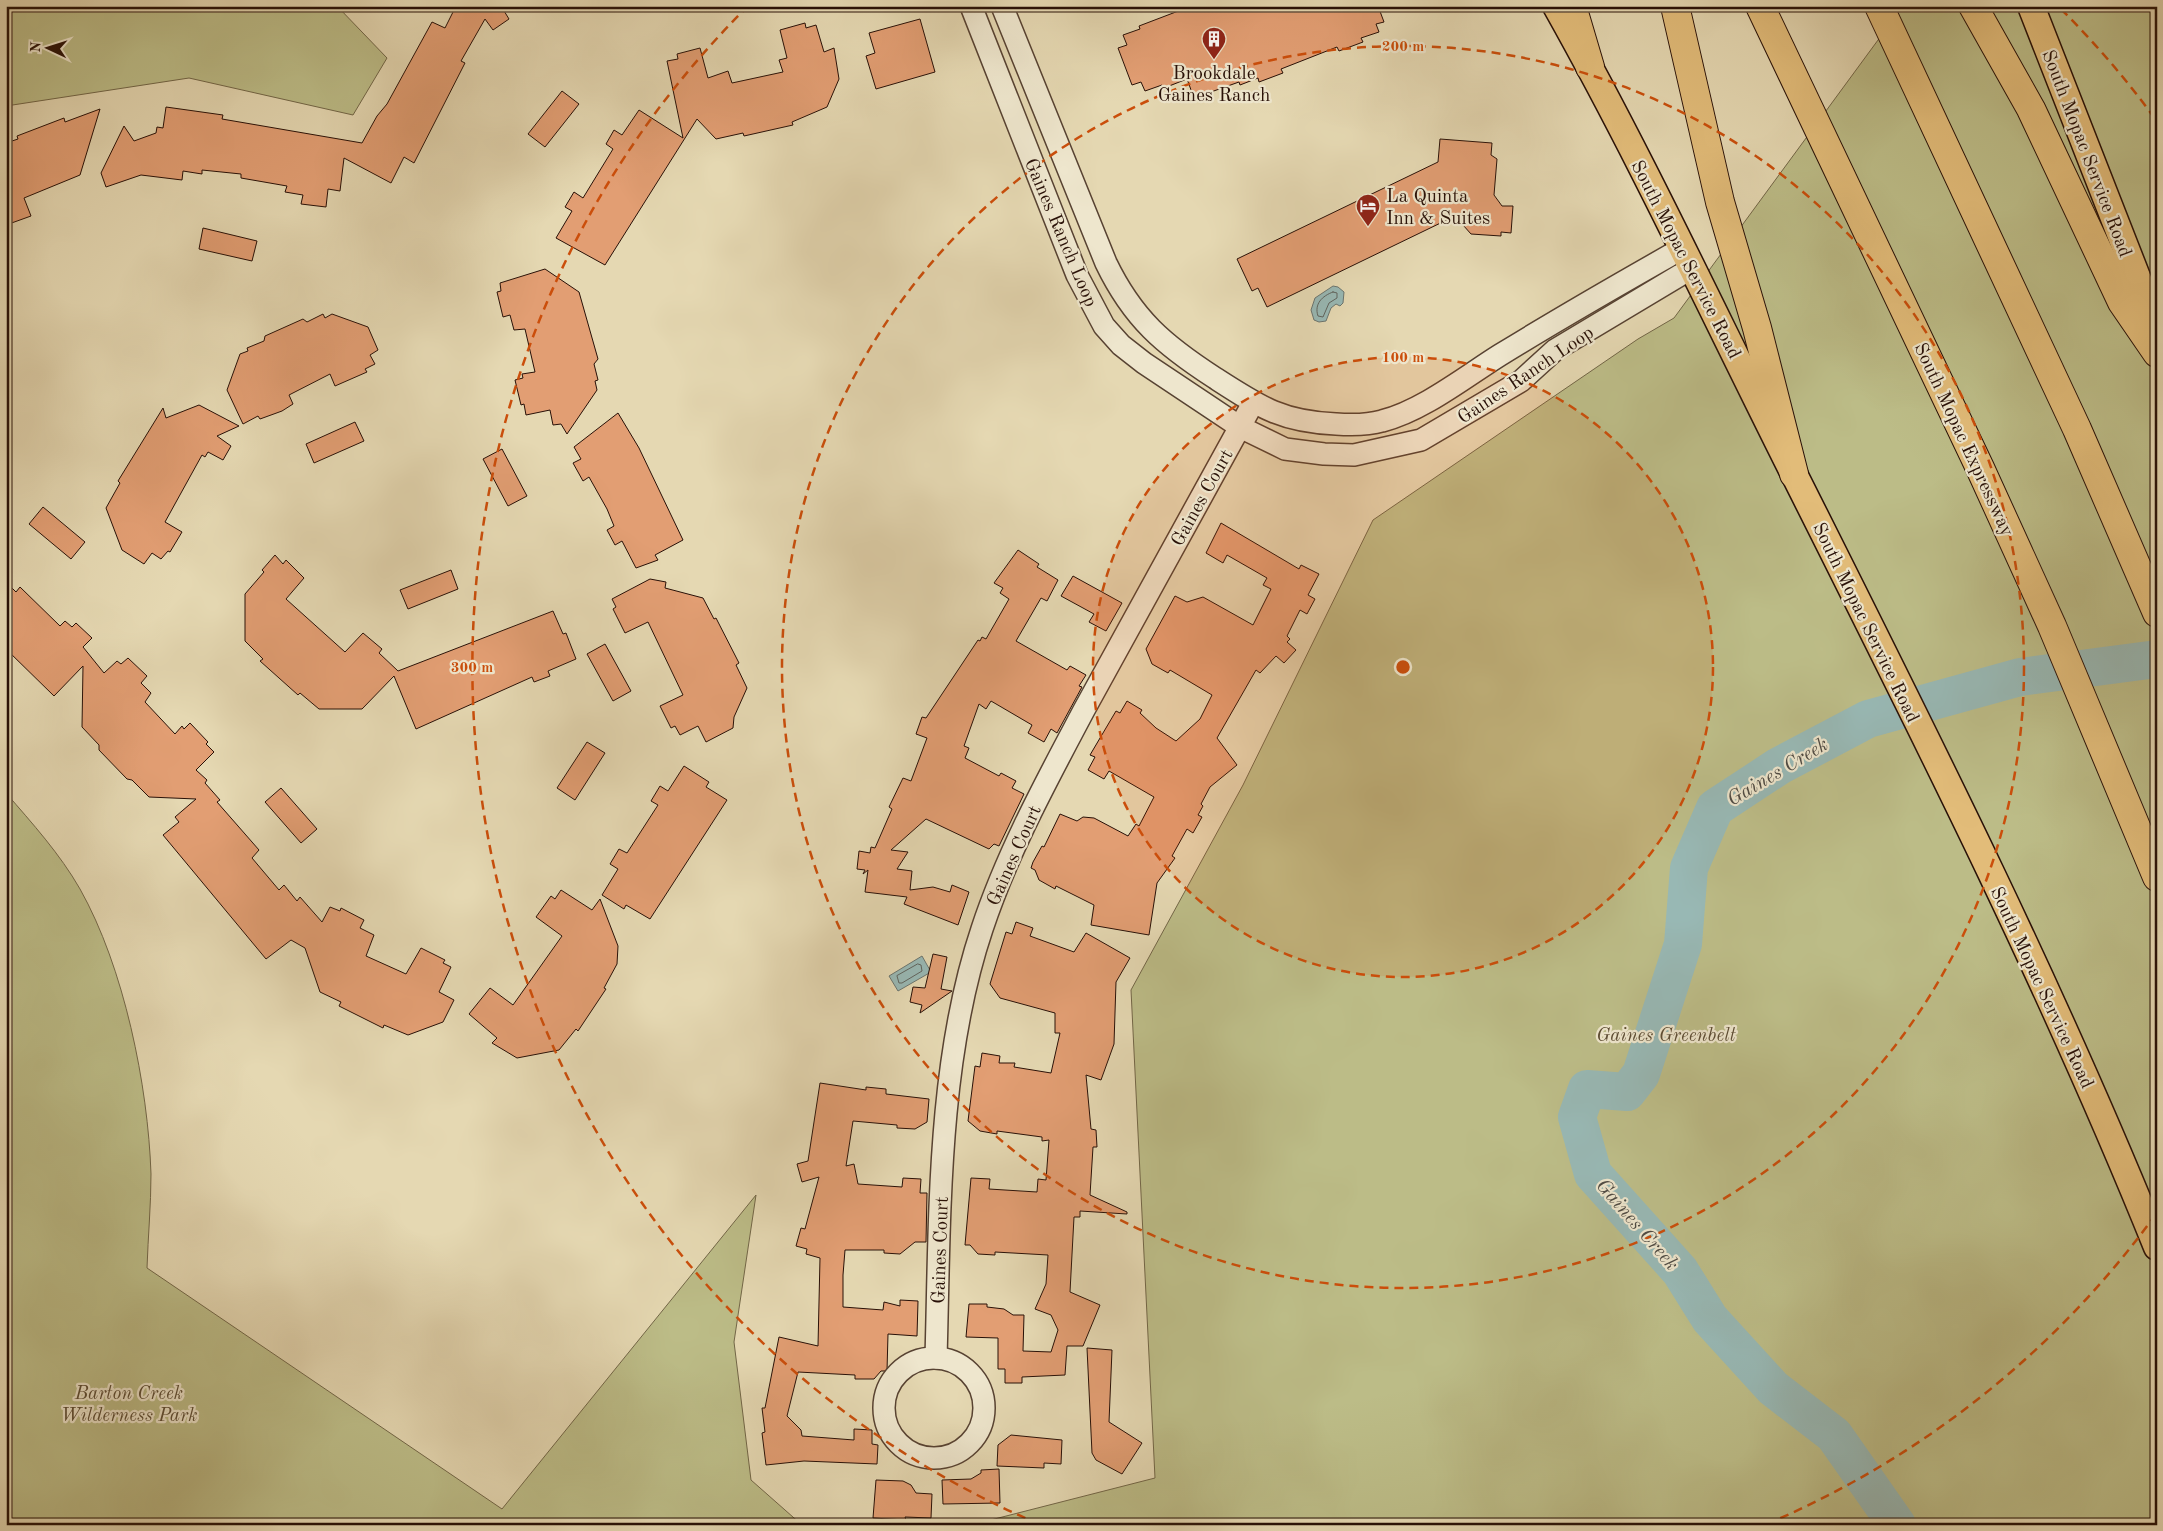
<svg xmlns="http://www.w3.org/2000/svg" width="2163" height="1531" viewBox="0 0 2163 1531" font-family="'Old Standard TT',serif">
<rect width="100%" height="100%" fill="#e5d8b2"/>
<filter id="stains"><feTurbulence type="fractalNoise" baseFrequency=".004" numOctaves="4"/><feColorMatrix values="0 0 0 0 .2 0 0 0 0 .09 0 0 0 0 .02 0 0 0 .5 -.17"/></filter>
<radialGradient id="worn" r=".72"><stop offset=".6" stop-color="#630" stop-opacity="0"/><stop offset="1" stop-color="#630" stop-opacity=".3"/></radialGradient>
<g fill="#bcbc87" stroke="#726647">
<polygon points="6,6 337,6 387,58 353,115 189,78 6,106"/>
<polygon points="1903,6 2157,6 2157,1525 971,1525 1155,1478 1131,990 1243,785 1373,520 1638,339 1674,318"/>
<path d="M6,793C32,823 60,854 80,889C124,967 148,1085 151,1174C151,1205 148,1237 147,1268L502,1509L756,1195L734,1342L751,1480L802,1525H6Z"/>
</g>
<g fill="#98b8b4" stroke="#6b756f">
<polygon points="1333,286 1338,287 1344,292 1343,303 1340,306 1336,304 1331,308 1326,321 1319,322 1314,320 1311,310 1315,298"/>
<polygon points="922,956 931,972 898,991 889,976"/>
</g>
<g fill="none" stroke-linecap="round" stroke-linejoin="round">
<g stroke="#60645e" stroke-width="1">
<path d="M1333,292L1337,293V298L1329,303L1323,317L1318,316C1314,304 1322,296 1333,292Z"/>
<polygon points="918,964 921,965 922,971 902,983 899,983 897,976"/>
</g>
<polyline stroke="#98b8b4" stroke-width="38" points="1897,1525 1834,1435 1773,1388 1710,1319 1680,1271 1593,1174 1577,1117 1587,1089 1627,1092 1641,1074 1683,944 1689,868 1715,808 1779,766 1868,719 2020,677 2157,659"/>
</g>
<g fill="#e29e73" stroke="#281007">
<polygon points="456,6 501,6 509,19 493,30 485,19 461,61 465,63 414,163 404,157 391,183 344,158 340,191 328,189 326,207 301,204 303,195 285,192 287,186 241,178 241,174 202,170 202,174 183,171 182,180 141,175 106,187 101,173 124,126 134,141 156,133 157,127 163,128 166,107 223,115 222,119 362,143 377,116 387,104 432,22 445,28"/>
<polygon points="1179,6 1378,6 1384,22 1376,24 1379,32 1361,38 1363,42 1339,51 1337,47 1281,69 1283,73 1259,82 1258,78 1240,85 1239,82 1194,98 1187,79 1164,88 1162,85 1145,91 1141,82 1132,85 1118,48 1127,45 1123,35 1140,29 1139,26 1181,10"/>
<polygon points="920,19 935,72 876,89 866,56 875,53 869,33"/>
<polygon points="805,23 806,28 816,25 824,52 834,48 839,79 827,107 792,122 793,125 744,136 743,133 716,139 697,119 605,265 556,238 572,211 565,207 574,192 583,198 613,149 606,144 614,130 622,135 639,110 683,138 667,61 678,59 677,54 700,48 708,78 728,71 732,83 783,72 779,60 787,58 780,30"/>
<polygon points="562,91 579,104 545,147 528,134"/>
<polygon points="100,109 80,175 24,198 31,216 6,225 6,143 18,139 17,136 64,118 65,122"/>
<polygon points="1440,139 1492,143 1491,155 1497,159 1494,195 1502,206 1513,206 1511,233 1501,232 1501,236 1471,234 1455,216 1267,307 1258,288 1252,291 1237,259 1438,162"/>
<polygon points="203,228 257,241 252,261 199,249"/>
<polygon points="545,269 579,292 598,359 594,364 598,380 595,381 597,390 567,434 561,424 553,425 550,410 526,415 524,404 521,405 515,380 523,378 522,374 535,372 525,329 514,330 510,315 503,317 497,292 501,291 500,283"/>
<polygon points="323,314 325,318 332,314 368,327 378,350 370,355 375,364 365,369 367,372 335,386 330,374 289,395 293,404 282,411 260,419 258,416 243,424 227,390 240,354 248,351 247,348 264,341 265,336 303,319 307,322"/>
<polygon points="199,405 239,426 217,436 231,446 223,460 208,452 205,457 202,455 165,522 182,532 170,552 168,551 161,559 152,553 144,564 122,550 106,508 120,483 118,481 163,408 166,418"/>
<polygon points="618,413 639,448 683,540 655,555 658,560 636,568 622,541 615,545 607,530 614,526 607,509 589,477 583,481 573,463 581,459 574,447"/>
<polygon points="355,422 364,441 314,463 306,444"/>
<polygon points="502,449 527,496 508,506 483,459"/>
<polygon points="43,507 85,542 71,559 29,524"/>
<polygon points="1221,523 1299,569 1301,565 1319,574 1308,595 1315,599 1307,614 1300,610 1287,636 1290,639 1287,642 1296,650 1284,663 1276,656 1260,673 1256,670 1217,738 1237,765 1210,787 1201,804 1203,806 1198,815 1202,817 1193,833 1187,829 1172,856 1175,858 1157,883 1149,935 1091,925 1094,905 1056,886 1055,889 1039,880 1035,870 1031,868 1033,862 1042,846 1044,847 1060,814 1077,821 1083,817 1094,818 1128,836 1136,824 1139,826 1154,797 1109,771 1104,779 1088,770 1095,757 1090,755 1116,711 1120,713 1127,701 1142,710 1140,713 1156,728 1176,741 1200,719 1212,695 1170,670 1168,673 1152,664 1146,649 1175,596 1187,602 1203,597 1253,625 1271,589 1263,585 1267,578 1227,555 1223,563 1206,553"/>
<polygon points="1018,550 1039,564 1037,567 1058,580 1047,601 1041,598 1016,641 1067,670 1070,666 1086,675 1079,686 1082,687 1057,733 1051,729 1044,742 1028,733 1032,725 991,701 986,709 979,704 964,746 969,748 965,758 999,776 1001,773 1016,781 1012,788 1024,794 999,846 994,844 989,849 926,819 891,850 908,852 897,869 912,871 910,890 933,887 950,892 952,885 969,892 958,925 904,904 907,897 865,892 868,870 863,874 865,870 857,869 859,851 870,853 871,847 875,848 892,809 889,807 903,778 911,781 927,738 916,734 922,717 926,718 978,640 980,641 982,637 986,639 1009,599 1000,593 1003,588 994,583"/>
<polygon points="275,555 283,564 286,560 304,578 286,599 345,652 363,633 382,649 379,653 398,671 553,611 563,634 566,633 576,659 548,671 550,676 534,682 532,677 416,729 394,676 362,709 319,709 300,693 298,695 260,661 263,659 245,641 245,594 264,572 262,570"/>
<polygon points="451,570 458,589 408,609 400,590"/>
<polygon points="1073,576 1122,603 1106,631 1089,622 1094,614 1061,596"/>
<polygon points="650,579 666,582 665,588 703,598 714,619 716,618 739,663 736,665 747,688 734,717 733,728 706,742 698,726 680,735 675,726 671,728 660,706 683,695 648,622 625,633 613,609 616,607 612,599"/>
<polygon points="6,582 16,592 20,587 60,626 65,621 72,627 76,623 92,638 83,647 104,673 117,661 121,664 128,658 147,676 141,683 151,693 145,702 175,734 182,726 184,729 190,723 208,742 206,744 214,752 196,770 207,780 205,783 220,800 217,802 259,850 252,858 279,890 284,885 297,901 300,897 322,922 330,907 340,911 341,908 364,920 360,928 374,935 366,956 406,974 421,948 445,960 443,963 451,967 439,992 454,1000 443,1022 408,1035 384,1025 383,1028 339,1006 341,1002 320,992 305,948 291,940 266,959 163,835 179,822 175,817 196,799 149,797 132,780 127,779 99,750 99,745 82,727 83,666 54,696 6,649"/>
<polygon points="605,644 631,691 613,701 587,654"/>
<polygon points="587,742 605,753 575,800 557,788"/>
<polygon points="684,766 709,782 706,787 727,800 650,919 626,905 624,909 602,895 618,869 610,864 619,849 627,853 658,805 651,801 660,786 668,791"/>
<polygon points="281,788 317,829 301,843 265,802"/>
<polygon points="561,890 592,910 600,899 618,946 617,964 604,988 606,989 578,1031 576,1029 559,1050 517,1058 492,1043 497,1038 469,1014 490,988 513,1005 562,936 536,917 551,896 555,899"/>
<polygon points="1016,922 1033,928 1030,936 1074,952 1086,933 1130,958 1116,982 1114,1044 1101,1080 1086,1075 1091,1129 1096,1130 1097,1147 1093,1147 1090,1195 1127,1212 1127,1214 1080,1211 1080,1217 1074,1217 1070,1292 1100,1305 1083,1346 1067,1346 1065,1375 1022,1377 1022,1383 1005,1383 1005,1369 998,1369 998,1338 966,1337 969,1304 987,1304 987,1307 1004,1309 1013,1315 1024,1315 1023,1351 1051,1352 1058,1330 1051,1315 1035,1309 1046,1284 1048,1255 995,1252 995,1255 978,1254 970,1245 965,1245 971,1178 990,1179 989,1189 1037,1192 1038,1179 1046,1180 1049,1140 1042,1141 1042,1137 997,1131 997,1134 980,1131 968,1121 975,1066 980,1067 982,1053 1000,1056 999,1063 1015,1063 1014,1067 1051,1073 1060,1033 1055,1033 1055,1013 1000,998 990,984 1006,932 1012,934"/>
<polygon points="933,954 947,957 941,989 952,991 920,1013 922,1005 910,1002 913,987 925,988"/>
<polygon points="820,1083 866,1090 866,1087 886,1089 886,1094 929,1099 927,1122 915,1129 897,1128 897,1125 853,1121 846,1166 854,1164 858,1184 902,1187 903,1178 921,1179 920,1193 927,1193 926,1242 915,1242 900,1254 884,1253 884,1250 845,1250 843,1275 843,1307 883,1310 884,1302 900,1306 900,1300 918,1301 917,1336 888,1334 887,1371 881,1371 874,1379 855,1379 855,1375 798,1372 787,1416 801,1430 802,1436 854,1440 854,1429 872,1430 872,1444 878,1445 877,1464 804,1461 766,1465 762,1433 765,1432 762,1408 765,1408 779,1337 818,1346 820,1258 806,1254 807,1249 796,1246 801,1228 805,1229 819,1177 802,1182 797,1164 808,1161"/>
<polygon points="1087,1348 1112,1350 1109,1422 1142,1443 1122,1474 1096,1460 1092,1453"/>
<polygon points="1011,1435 1062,1440 1061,1464 1044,1463 1044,1468 997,1466 998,1445"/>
<polygon points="999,1469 1000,1503 943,1504 942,1480 971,1479 981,1473 981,1470"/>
<polygon points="876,1480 903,1481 911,1485 916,1493 932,1494 931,1518 905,1517 906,1520 873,1518"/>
</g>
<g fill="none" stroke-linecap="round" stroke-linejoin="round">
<defs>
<g id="minor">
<polyline points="971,6 1077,275 1104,326 1121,345 1144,363 1240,427 1285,449 1324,454 1354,455 1421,440 1521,381 1555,350 1692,268"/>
<path d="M1002,6L1106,263C1133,319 1164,345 1215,378C1260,407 1282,422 1336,424C1351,425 1368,425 1382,421C1422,411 1465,377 1500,355C1560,318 1621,283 1683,248"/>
<path d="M936,1358C940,1218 937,1063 982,929C1007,853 1047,780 1084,710C1140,607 1197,505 1253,403"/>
<circle cx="934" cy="1408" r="50"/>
</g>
<g id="major">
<path d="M1556,6C1642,159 1716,319 1795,476C1922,729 2051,984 2157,1247"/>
<polyline points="2031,6 2157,328"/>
</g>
<g id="highway">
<polyline points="1572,6 1590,67"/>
<polyline points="1675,6 1720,202 1757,328 1794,474"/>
<polyline points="1760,6 1980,468 2052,626 2157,877"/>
<polyline points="1879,6 2077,429 2157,613"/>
<polyline points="1973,6 2031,109 2122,302 2157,353"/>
</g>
</defs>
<use href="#minor" stroke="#574232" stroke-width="24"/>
<use href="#major" stroke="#281007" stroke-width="29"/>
<use href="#highway" stroke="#281007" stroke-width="30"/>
<use href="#minor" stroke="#eee6cd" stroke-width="21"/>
<use href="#major" stroke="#e2bc79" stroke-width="26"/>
<use href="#highway" stroke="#e2bc79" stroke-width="28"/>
</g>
<circle cx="1403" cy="667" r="310" fill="#cb4e0b" fill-opacity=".12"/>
<g fill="none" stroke="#cb4e0b" stroke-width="2.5" stroke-dasharray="9 6">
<circle cx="1403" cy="667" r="310"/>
<circle cx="1403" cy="667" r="621"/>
<path d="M2156 1214A931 931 0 0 1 1767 1524M1039 1524A931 931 0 0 1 745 9M2061 9A931 931 0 0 1 2156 120"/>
</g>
<defs>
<symbol id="building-pin" viewBox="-11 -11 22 30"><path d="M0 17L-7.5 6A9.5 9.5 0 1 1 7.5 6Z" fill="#8f2418" stroke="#eee6cd"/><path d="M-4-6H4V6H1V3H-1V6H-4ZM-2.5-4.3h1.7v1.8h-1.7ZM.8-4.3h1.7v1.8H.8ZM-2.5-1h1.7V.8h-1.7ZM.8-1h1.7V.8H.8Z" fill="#fff"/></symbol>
<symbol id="hotel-pin" viewBox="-11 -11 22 30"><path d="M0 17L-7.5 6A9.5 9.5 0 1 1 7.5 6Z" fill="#8f2418" stroke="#eee6cd"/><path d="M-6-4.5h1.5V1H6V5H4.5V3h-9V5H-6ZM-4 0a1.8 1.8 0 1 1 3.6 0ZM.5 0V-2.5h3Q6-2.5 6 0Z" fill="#fff"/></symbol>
</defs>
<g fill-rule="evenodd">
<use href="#building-pin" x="1200" y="25" width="28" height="38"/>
<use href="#hotel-pin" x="1354" y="192" width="28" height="38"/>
</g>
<g text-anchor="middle" stroke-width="4.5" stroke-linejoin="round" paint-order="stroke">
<g font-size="19" fill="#281007" stroke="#eee6cd">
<text x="1214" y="79">Brookdale<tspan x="1214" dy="22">Gaines Ranch</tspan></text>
<text x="1386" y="202" text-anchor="start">La Quinta<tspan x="1386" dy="22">Inn &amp; Suites</tspan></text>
</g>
<g font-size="19" fill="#281007" stroke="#eee6cd">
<text transform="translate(2088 153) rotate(69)" y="7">South Mopac Service Road</text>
<text transform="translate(1062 232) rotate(67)" y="7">Gaines Ranch Loop</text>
<text transform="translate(1687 259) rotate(63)" y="7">South Mopac Service Road</text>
<text transform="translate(1525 374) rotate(-34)" y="7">Gaines Ranch Loop</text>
<text transform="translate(1965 439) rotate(65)" y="7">South Mopac Expressway</text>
<text transform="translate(1201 497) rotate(-61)" y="7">Gaines Court</text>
<text transform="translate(1867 622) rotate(64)" y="7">South Mopac Service Road</text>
<text transform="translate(1013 855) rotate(-66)" y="7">Gaines Court</text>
<text transform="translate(2043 987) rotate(65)" y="7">South Mopac Service Road</text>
<text transform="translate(939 1250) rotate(-88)" y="7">Gaines Court</text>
</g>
<g font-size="19" font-style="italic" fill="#5c4c34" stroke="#eee6cd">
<text x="1666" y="1041">Gaines Greenbelt</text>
<text x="129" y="1399">Barton Creek<tspan x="129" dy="22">Wilderness Park</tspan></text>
</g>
<g font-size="20" font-style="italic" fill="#4f4b44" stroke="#eee6cd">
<text transform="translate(1777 771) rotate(-31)" y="7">Gaines Creek</text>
<text transform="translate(1638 1224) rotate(49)" y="7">Gaines Creek</text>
</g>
</g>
<circle cx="1403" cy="667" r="8" fill="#cb4e0b" stroke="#eee6cd" stroke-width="2.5"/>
<g font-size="15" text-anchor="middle" font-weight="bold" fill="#cb4e0b" stroke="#eee6cd" stroke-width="4.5" stroke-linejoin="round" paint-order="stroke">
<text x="1403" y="51">200 m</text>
<text x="1403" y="362">100 m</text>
<text x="472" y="672">300 m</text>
</g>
<rect width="2163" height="1531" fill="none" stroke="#e5d8b2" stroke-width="25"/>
<rect x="8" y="8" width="2148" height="1516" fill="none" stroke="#281007" stroke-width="2.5"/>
<rect x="12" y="12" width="2138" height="1506" fill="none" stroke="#281007"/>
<g transform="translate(48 48) rotate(274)" stroke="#eee6cd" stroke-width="4" paint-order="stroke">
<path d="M0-4L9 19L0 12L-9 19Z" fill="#281007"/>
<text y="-8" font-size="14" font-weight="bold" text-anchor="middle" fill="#281007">N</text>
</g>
<rect width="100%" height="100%" filter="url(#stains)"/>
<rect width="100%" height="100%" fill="url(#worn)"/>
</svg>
